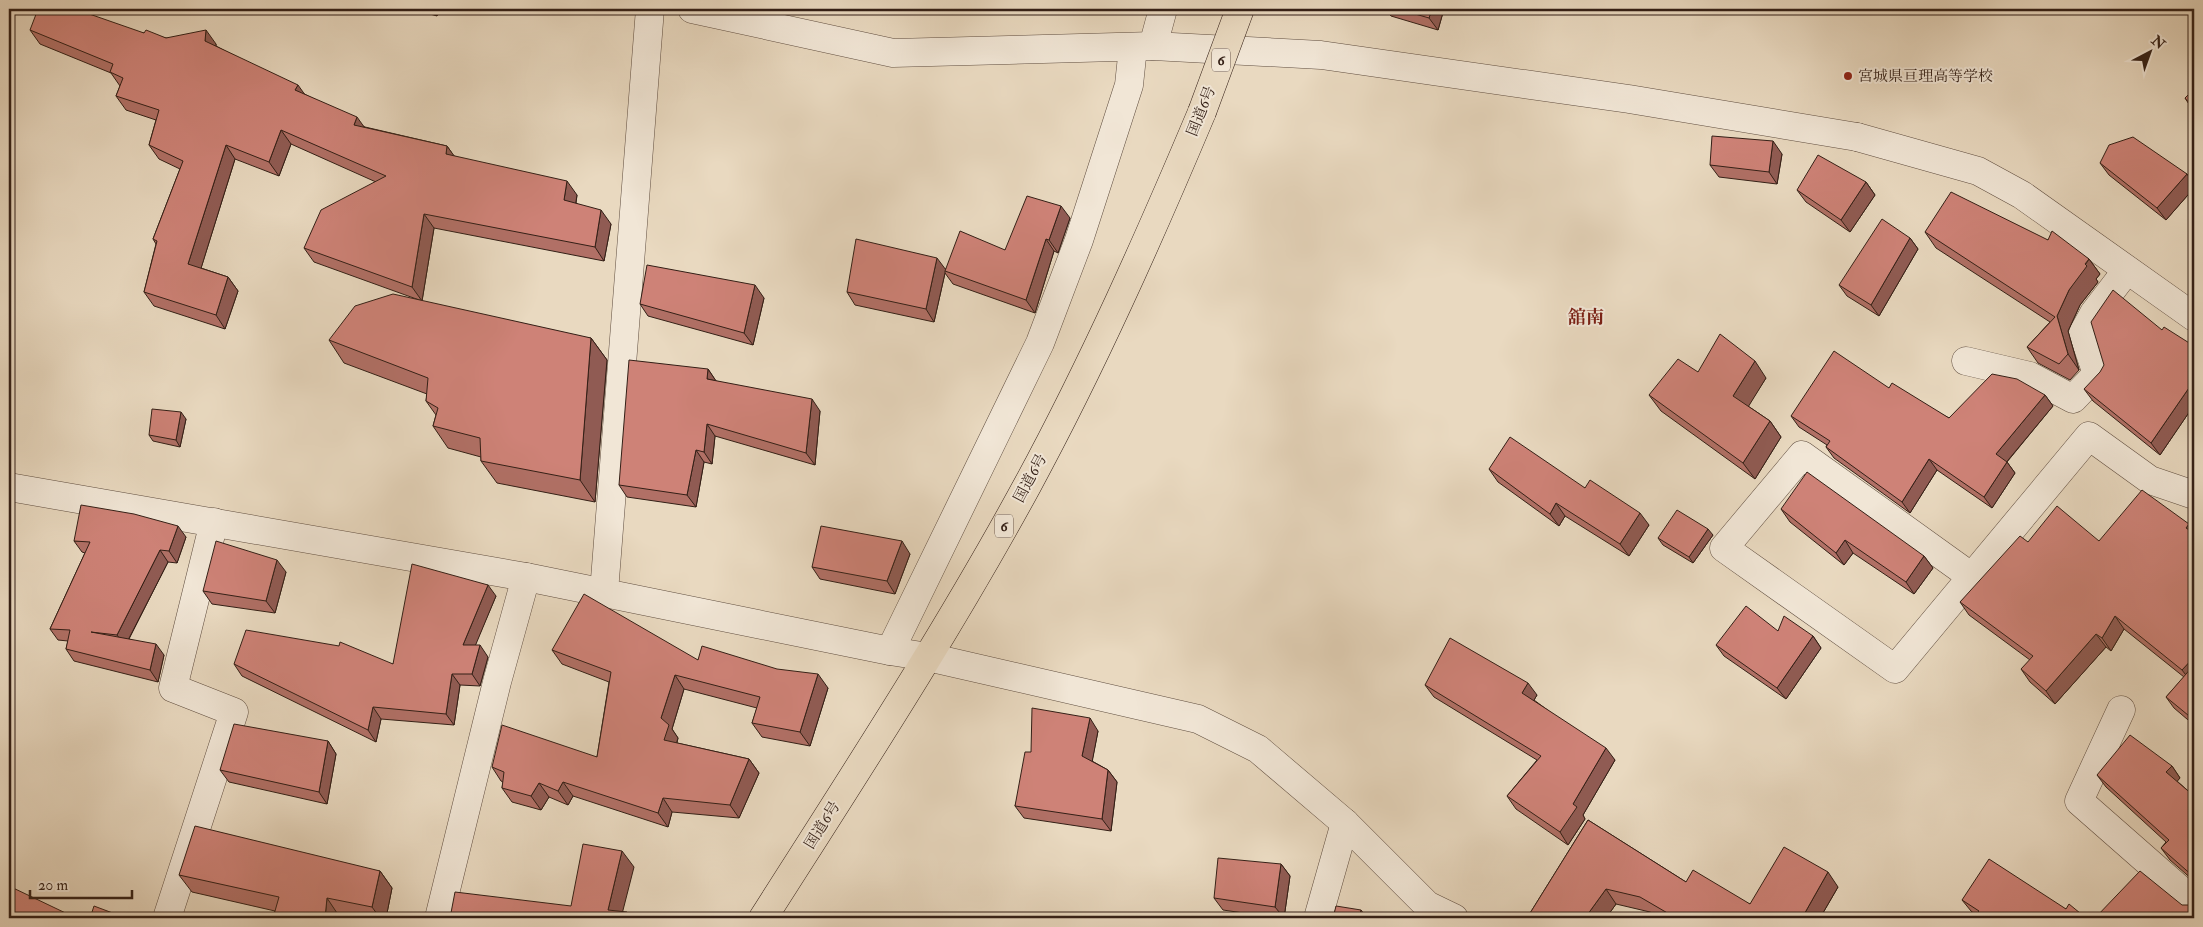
<svg xmlns="http://www.w3.org/2000/svg" width="2203" height="927" viewBox="0 0 2203 927" font-family="'IM FELL Double Pica','Noto Serif JP',serif">
<rect width="100%" height="100%" fill="#e9d9c0"/>
<filter id="stains"><feTurbulence type="fractalNoise" baseFrequency=".004" numOctaves="4"/><feColorMatrix values="0 0 0 0 .2 0 0 0 0 .09 0 0 0 0 .02 0 0 0 .5 -.17"/></filter>
<radialGradient id="worn" r=".72"><stop offset=".6" stop-color="#630" stop-opacity="0"/><stop offset="1" stop-color="#630" stop-opacity=".3"/></radialGradient>
<g fill="none" stroke-linecap="round" stroke-linejoin="round">
<defs>
<g id="minor">
<polyline points="1153,46 1163,9"/>
<polyline points="1857,137 1978,171 2022,195 2194,317"/>
<polyline points="1966,361 2030,376 2073,399 2097,374 2083,333 2094,313 2127,270"/>
<polyline points="1972,577 1802,455 1724,548 1895,669 2089,436 2150,480 2194,495"/>
<polyline points="604,592 650,9"/>
<polyline points="890,651 1040,343 1079,240 1129,85 1133,47"/>
<polyline points="928,657 1198,719 1258,749 1345,823 1427,905 1454,918"/>
<polyline points="2121,710 2079,801 2194,902"/>
<polyline points="167,918 234,712 173,688 214,522"/>
<polyline points="439,918 497,682 526,577"/>
<polyline points="1318,918 1345,823"/>
</g>
<g id="tertiary">
<polyline points="692,9 893,53 1153,46 1321,55 1629,99 1857,137"/>
<polyline points="9,487 526,577 890,651 928,657"/>
</g>
<path id="trunk" d="M763,918C854,775 947,633 1028,484C1093,364 1149,238 1202,112"/>
</defs>
<use href="#minor" stroke="#604e40" stroke-width="29"/>
<use href="#tertiary" stroke="#604e40" stroke-width="29"/>
<use href="#trunk" stroke="#331f16" stroke-width="29"/>
<use href="#minor" stroke="#f1e6d6" stroke-width="28"/>
<use href="#tertiary" stroke="#f1e6d6" stroke-width="28"/>
<use href="#trunk" stroke="#e9d9c0" stroke-width="28"/>
<defs>
<polyline id="trunk-bridge" points="1202,112 1240,9"/>
</defs>
<use href="#trunk-bridge" stroke="#331f16" stroke-width="29" stroke-linecap="butt"/>
<use href="#trunk-bridge" stroke="#e9d9c0" stroke-width="28"/>
</g>
<g fill="#b17066" stroke="#331f16">
<polygon points="413,9 439,9 437,16"/>
<polygon points="1046,9 1064,9 1064,13"/>
<polygon points="1385,9 1444,9 1438,30 1391,16"/>
<polygon points="30,30 144,33 166,38 216,44 216,46 365,127 447,146 454,156 577,195 576,203 611,224 604,261 434,228 422,301 314,262 304,248 376,182 291,144 279,176 235,159 201,268 228,277 238,291 225,329 154,306 144,292 156,244 153,239 180,169 159,159 149,145 156,120 126,110 116,96 120,86 111,73 40,44"/>
<polygon points="2194,89 2194,112 2185,98"/>
<polygon points="1782,154 1777,184 1719,177 1710,165"/>
<polygon points="2100,163 2187,174 2194,185 2194,188 2166,220 2109,175"/>
<polygon points="1866,182 1875,195 1850,232 1806,202 1797,190"/>
<polygon points="1070,218 1058,253 1054,251 1035,313 953,284 945,273 934,322 855,305 847,292 945,269 1005,250"/>
<polygon points="1925,232 2048,240 2089,259 2100,274 2096,279 2098,282 2080,305 2068,331 2079,370 2070,380 2038,363 2027,347 2050,322 1936,248"/>
<polygon points="1910,238 1918,249 1879,316 1847,296 1839,285"/>
<polygon points="764,298 753,345 648,316 640,304"/>
<polygon points="2162,330 2194,346 2194,405 2160,455 2093,401 2084,389"/>
<polygon points="591,338 607,360 595,502 497,483 481,461 481,457 448,448 433,426 436,415 426,401 427,394 344,363 329,340"/>
<polygon points="708,369 716,381 820,411 815,465 715,436 712,464 704,462 696,507 627,497 619,485"/>
<polygon points="1698,372 1766,378 1748,406 1770,421 1781,437 1755,479 1661,411 1649,395"/>
<polygon points="1889,388 1949,418 2045,395 2053,406 2007,462 2015,473 1992,508 1937,470 1910,513 1834,458 1826,447 1827,445 1799,427 1791,416"/>
<polygon points="186,419 180,447 153,441 149,435"/>
<polygon points="1489,469 1585,488 1649,525 1629,556 1565,516 1559,526 1498,482"/>
<polygon points="1781,509 1924,556 1933,568 1914,594 1853,553 1844,565 1790,522"/>
<polygon points="2194,532 2194,725 2174,708 2166,697 2184,677 2124,629 2111,651 2106,647 2055,704 2030,682 2021,669 2030,660 1969,615 1960,602 2028,542 2099,541"/>
<polygon points="1713,535 1693,563 1663,545 1658,538"/>
<polygon points="186,537 177,563 168,562 129,639 164,655 158,682 74,661 66,649 68,641 58,640 50,629 85,553 82,552 74,541"/>
<polygon points="910,554 895,594 820,579 812,567"/>
<polygon points="286,572 275,613 212,604 203,591"/>
<polygon points="496,596 475,645 488,657 480,686 460,685 454,725 381,719 376,742 242,676 234,664 393,664"/>
<polygon points="1778,631 1813,636 1821,648 1786,699 1724,656 1716,645"/>
<polygon points="552,650 698,660 828,688 810,746 762,737 752,723 757,708 684,689 672,729 678,738 677,743 749,759 759,773 739,818 672,812 668,827 573,796 568,805 549,797 541,810 512,802 502,788 503,782 501,781 492,767 597,757 609,682 562,664"/>
<polygon points="1425,685 1537,695 1534,700 1615,760 1583,815 1585,819 1568,845 1516,809 1507,796 1537,760 1434,697"/>
<polygon points="1098,731 1092,761 1108,770 1117,782 1111,831 1024,818 1015,806 1031,752"/>
<polygon points="328,741 336,754 327,804 229,782 220,770"/>
<polygon points="2172,766 2180,778 2177,781 2194,796 2194,881 2170,860 2161,848 2166,842 2106,787 2097,775"/>
<polygon points="1588,820 1686,882 1750,904 1838,887 1820,918 1661,918 1650,912 1616,904 1606,918 1527,918"/>
<polygon points="1281,864 1290,876 1284,918 1278,918 1223,910 1214,898"/>
<polygon points="380,871 392,888 386,918 351,918 339,916 339,918 273,918 275,911 192,892 179,875"/>
<polygon points="1962,900 2066,909 1976,915 1971,911"/>
</g>
<g fill="#905b53" stroke="#331f16">
<polygon points="432,9 439,9 437,16"/>
<polygon points="1432,9 1444,9 1438,30 1429,18"/>
<polygon points="206,30 216,44 215,55 205,41"/>
<polygon points="298,85 308,99 295,90"/>
<polygon points="357,117 367,131 354,125"/>
<polygon points="281,130 291,144 279,176 269,162"/>
<polygon points="1773,141 1782,154 1777,184 1769,172"/>
<polygon points="226,145 235,159 198,278 188,264"/>
<polygon points="447,146 457,160 446,154"/>
<polygon points="2187,174 2194,185 2194,188 2166,220 2157,208"/>
<polygon points="567,181 577,195 574,214 564,200"/>
<polygon points="1866,182 1875,195 1850,232 1841,220"/>
<polygon points="1061,206 1070,218 1058,253 1049,240"/>
<polygon points="601,210 611,224 604,261 595,247"/>
<polygon points="424,214 434,228 422,301 412,287"/>
<polygon points="1910,238 1918,249 1879,316 1871,305"/>
<polygon points="1046,239 1054,251 1035,313 1026,300"/>
<polygon points="937,258 946,270 945,271 945,273 934,322 926,309"/>
<polygon points="2089,259 2100,274 2096,279 2098,282 2080,305 2068,331 2079,370 2068,354 2057,316 2069,290"/>
<polygon points="228,277 238,291 225,329 216,315"/>
<polygon points="755,285 764,298 753,345 744,333"/>
<polygon points="9,302 14,310 9,340"/>
<polygon points="591,338 607,360 595,502 580,480"/>
<polygon points="1755,361 1766,378 1745,412 1733,396"/>
<polygon points="708,369 716,381 707,379"/>
<polygon points="2193,382 2194,384 2194,405 2160,455 2151,443"/>
<polygon points="2045,395 2053,406 2004,465 1996,454"/>
<polygon points="812,399 820,411 815,465 806,453"/>
<polygon points="181,412 186,419 180,447 176,440"/>
<polygon points="1770,421 1781,437 1755,479 1743,463"/>
<polygon points="707,424 715,436 712,464 704,452"/>
<polygon points="696,450 704,462 696,507 687,495"/>
<polygon points="1929,459 1937,470 1910,513 1902,502"/>
<polygon points="2007,462 2015,473 1992,508 1984,497"/>
<polygon points="1556,503 1565,516 1559,526 1550,514"/>
<polygon points="1640,513 1649,525 1629,556 1620,544"/>
<polygon points="2189,524 2194,532 2194,539 2186,528"/>
<polygon points="178,526 186,537 177,563 169,551"/>
<polygon points="1708,529 1713,535 1693,563 1689,557"/>
<polygon points="1845,540 1853,553 1844,565 1836,553"/>
<polygon points="902,541 910,554 895,594 887,581"/>
<polygon points="160,550 168,562 125,646 117,635"/>
<polygon points="1924,556 1933,568 1914,594 1906,582"/>
<polygon points="277,560 286,572 275,613 266,601"/>
<polygon points="488,585 496,596 471,656 463,645"/>
<polygon points="2115,616 2124,629 2111,651 2102,638"/>
<polygon points="2096,634 2106,647 2055,704 2046,691"/>
<polygon points="1813,636 1821,648 1786,699 1777,688"/>
<polygon points="156,644 164,655 158,682 150,670"/>
<polygon points="480,645 488,657 480,686 472,674"/>
<polygon points="2194,657 2194,680 2192,683 2182,670"/>
<polygon points="452,674 460,685 454,725 446,714"/>
<polygon points="818,674 828,688 810,746 800,732"/>
<polygon points="675,675 684,689 672,729 678,738 673,754 664,740 661,718"/>
<polygon points="1528,683 1537,695 1531,705 1522,693"/>
<polygon points="373,707 381,719 376,742 368,730"/>
<polygon points="1090,718 1098,731 1091,768 1082,756"/>
<polygon points="328,741 336,754 327,804 319,792"/>
<polygon points="1606,748 1615,760 1583,815 1585,819 1568,845 1560,832 1573,804"/>
<polygon points="749,759 759,773 739,818 730,805"/>
<polygon points="2172,766 2180,778 2175,784 2166,772"/>
<polygon points="1108,770 1117,782 1111,831 1102,819"/>
<polygon points="563,782 573,796 568,805 558,791"/>
<polygon points="539,783 549,797 541,810 531,796"/>
<polygon points="663,798 672,812 668,827 658,813"/>
<polygon points="622,851 634,867 621,918 608,910"/>
<polygon points="1281,864 1290,876 1284,918 1275,907"/>
<polygon points="380,871 392,888 386,918 380,918 372,907"/>
<polygon points="1828,872 1838,887 1820,918 1802,918"/>
<polygon points="1606,889 1616,904 1606,918 1585,918"/>
<polygon points="327,898 339,916 339,918 325,918"/>
<polygon points="1361,910 1367,918 1359,918"/>
<polygon points="627,912 631,918 626,918"/>
</g>
<g fill="#ce8277" stroke="#331f16">
<polygon points="38,9 75,9 144,33 146,30 166,38 206,30 205,41 298,85 295,90 357,117 354,125 447,146 446,154 567,181 564,200 601,210 595,247 424,214 412,287 304,248 321,210 386,176 281,130 269,162 226,145 188,264 228,277 216,315 144,292 157,241 153,239 183,161 149,145 159,110 116,96 123,78 110,72 113,64 30,30"/>
<polygon points="1398,9 1432,9 1429,18"/>
<polygon points="2194,89 2194,109 2185,98"/>
<polygon points="1712,136 1773,141 1769,172 1710,165"/>
<polygon points="2133,137 2187,174 2157,208 2100,163 2109,145"/>
<polygon points="1818,155 1866,182 1841,220 1797,190"/>
<polygon points="1951,192 2048,240 2052,231 2089,259 2085,264 2087,266 2069,290 2057,316 2068,354 2059,364 2027,347 2055,317 1925,232"/>
<polygon points="1027,196 1061,206 1049,240 1046,239 1026,300 945,271 960,231 1005,250"/>
<polygon points="1882,219 1910,238 1871,305 1839,285"/>
<polygon points="856,239 937,258 926,309 847,292"/>
<polygon points="647,265 755,285 744,333 640,304"/>
<polygon points="2113,290 2162,330 2164,327 2194,346 2194,383 2193,382 2151,443 2084,389 2100,372 2104,365 2091,322"/>
<polygon points="393,294 591,338 580,480 481,461 480,438 433,426 438,408 426,401 428,378 329,340 355,306"/>
<polygon points="1720,334 1755,361 1733,396 1770,421 1743,463 1649,395 1678,359 1698,372"/>
<polygon points="1834,351 1889,388 1892,383 1949,418 1992,374 2017,379 2045,395 1996,454 2007,462 1984,497 1929,459 1902,502 1826,447 1830,441 1791,416"/>
<polygon points="629,360 708,369 707,379 812,399 806,453 707,424 704,452 696,450 687,495 619,485"/>
<polygon points="152,409 181,412 176,440 149,435"/>
<polygon points="1510,437 1585,488 1590,480 1640,513 1620,544 1556,503 1550,514 1489,469"/>
<polygon points="1807,472 1924,556 1906,582 1845,540 1836,553 1781,509"/>
<polygon points="2142,490 2189,524 2186,528 2194,533 2194,657 2182,670 2115,616 2102,638 2096,634 2046,691 2021,669 2033,656 1960,602 2020,536 2028,542 2057,506 2099,541"/>
<polygon points="81,505 134,514 178,526 169,551 160,550 117,635 91,632 156,644 150,670 66,649 70,630 50,629 90,542 74,541"/>
<polygon points="1677,510 1708,529 1689,557 1658,538"/>
<polygon points="821,526 902,541 887,581 812,567"/>
<polygon points="216,541 277,560 266,601 203,591"/>
<polygon points="412,564 488,585 463,645 480,645 472,674 452,674 446,714 373,707 368,730 234,664 246,630 339,646 340,642 393,664"/>
<polygon points="584,594 698,660 702,646 777,669 818,674 800,732 752,723 760,697 675,675 661,718 669,725 664,740 749,759 730,805 663,798 658,813 563,782 558,791 539,783 531,796 502,788 504,772 492,767 502,725 597,757 611,672 552,650"/>
<polygon points="1746,606 1778,631 1784,616 1813,636 1777,688 1716,645"/>
<polygon points="1450,638 1528,683 1522,693 1606,748 1573,804 1577,807 1560,832 1507,796 1541,756 1425,685"/>
<polygon points="2193,666 2194,667 2194,720 2166,697"/>
<polygon points="1032,708 1090,718 1082,756 1108,770 1102,819 1015,806 1025,752 1031,752"/>
<polygon points="234,724 328,741 319,792 220,770"/>
<polygon points="2130,735 2172,766 2166,772 2194,796 2194,877 2161,848 2169,840 2097,775"/>
<polygon points="1588,820 1686,882 1693,870 1750,904 1784,847 1828,872 1802,918 1676,918 1640,897 1606,889 1585,918 1568,918 1565,917 1565,918 1527,918"/>
<polygon points="195,826 380,871 372,907 327,898 325,918 273,918 279,897 179,875"/>
<polygon points="583,844 622,851 608,910 627,912 626,918 450,918 455,892 571,906"/>
<polygon points="1218,858 1281,864 1275,907 1214,898"/>
<polygon points="1989,859 2066,909 2069,904 2086,918 1973,918 1979,911 1962,900"/>
<polygon points="2140,871 2182,905 2191,905 2194,903 2194,918 2095,918"/>
<polygon points="9,886 76,918 9,918"/>
<polygon points="94,906 126,918 90,918"/>
<polygon points="1336,906 1361,910 1359,918 1333,918"/>
</g>
<circle fill="#8f2418" stroke="#f1e6d6" stroke-width="2" cx="1848" cy="76" r="5"/>
<g text-anchor="middle" stroke-width="4" stroke-linejoin="round" paint-order="stroke">
<g fill="#f1e6d6" stroke="#6c5b50" stroke-width="1">
<rect x="1212" y="48.5" width="18" height="23" rx="4"/>
<rect x="995" y="514.5" width="18" height="23" rx="4"/>
</g>
<g font-size="14" font-weight="bold" fill="#331f16">
<text x="1221" y="65">6</text>
<text x="1004" y="531">6</text>
</g>
<g font-size="15" fill="#331f16" stroke="#f1e6d6" text-anchor="start">
<text x="1858" y="81">宮城県亘理高等学校</text>
</g>
<g font-size="15" fill="#331f16" stroke="#f1e6d6">
<text transform="translate(1201 111) rotate(-68)" y="5">国道6号</text>
<text transform="translate(1030 478) rotate(-62)" y="5">国道6号</text>
<text transform="translate(822 825) rotate(-58)" y="5">国道6号</text>
</g>
<g font-size="18" font-weight="bold" fill="#7a1f14" stroke="#f1e6d6">
<text x="1586" y="323">舘南</text>
</g>
</g>
<rect width="2203" height="927" fill="none" stroke="#e9d9c0" stroke-width="30"/>
<rect x="10" y="10" width="2183" height="907" fill="none" stroke="#331f16" stroke-width="2.5"/>
<rect x="15" y="15" width="2173" height="897" fill="none" stroke="#331f16"/>
<g transform="translate(2150 52) rotate(41)" stroke="#f1e6d6" stroke-width="4" paint-order="stroke">
<path d="M0-4L9 19L0 12L-9 19Z" fill="#331f16"/>
<text y="-8" font-size="14" font-weight="bold" text-anchor="middle" fill="#331f16">N</text>
</g>
<path d="M30 890v8h102v-8" fill="none" stroke="#331f16" stroke-width="2.5"/>
<text x="38" y="890" font-size="15" fill="#331f16" stroke="#f1e6d6" stroke-width="4" paint-order="stroke">20 m</text>
<rect width="100%" height="100%" filter="url(#stains)"/>
<rect width="100%" height="100%" fill="url(#worn)"/>
</svg>
